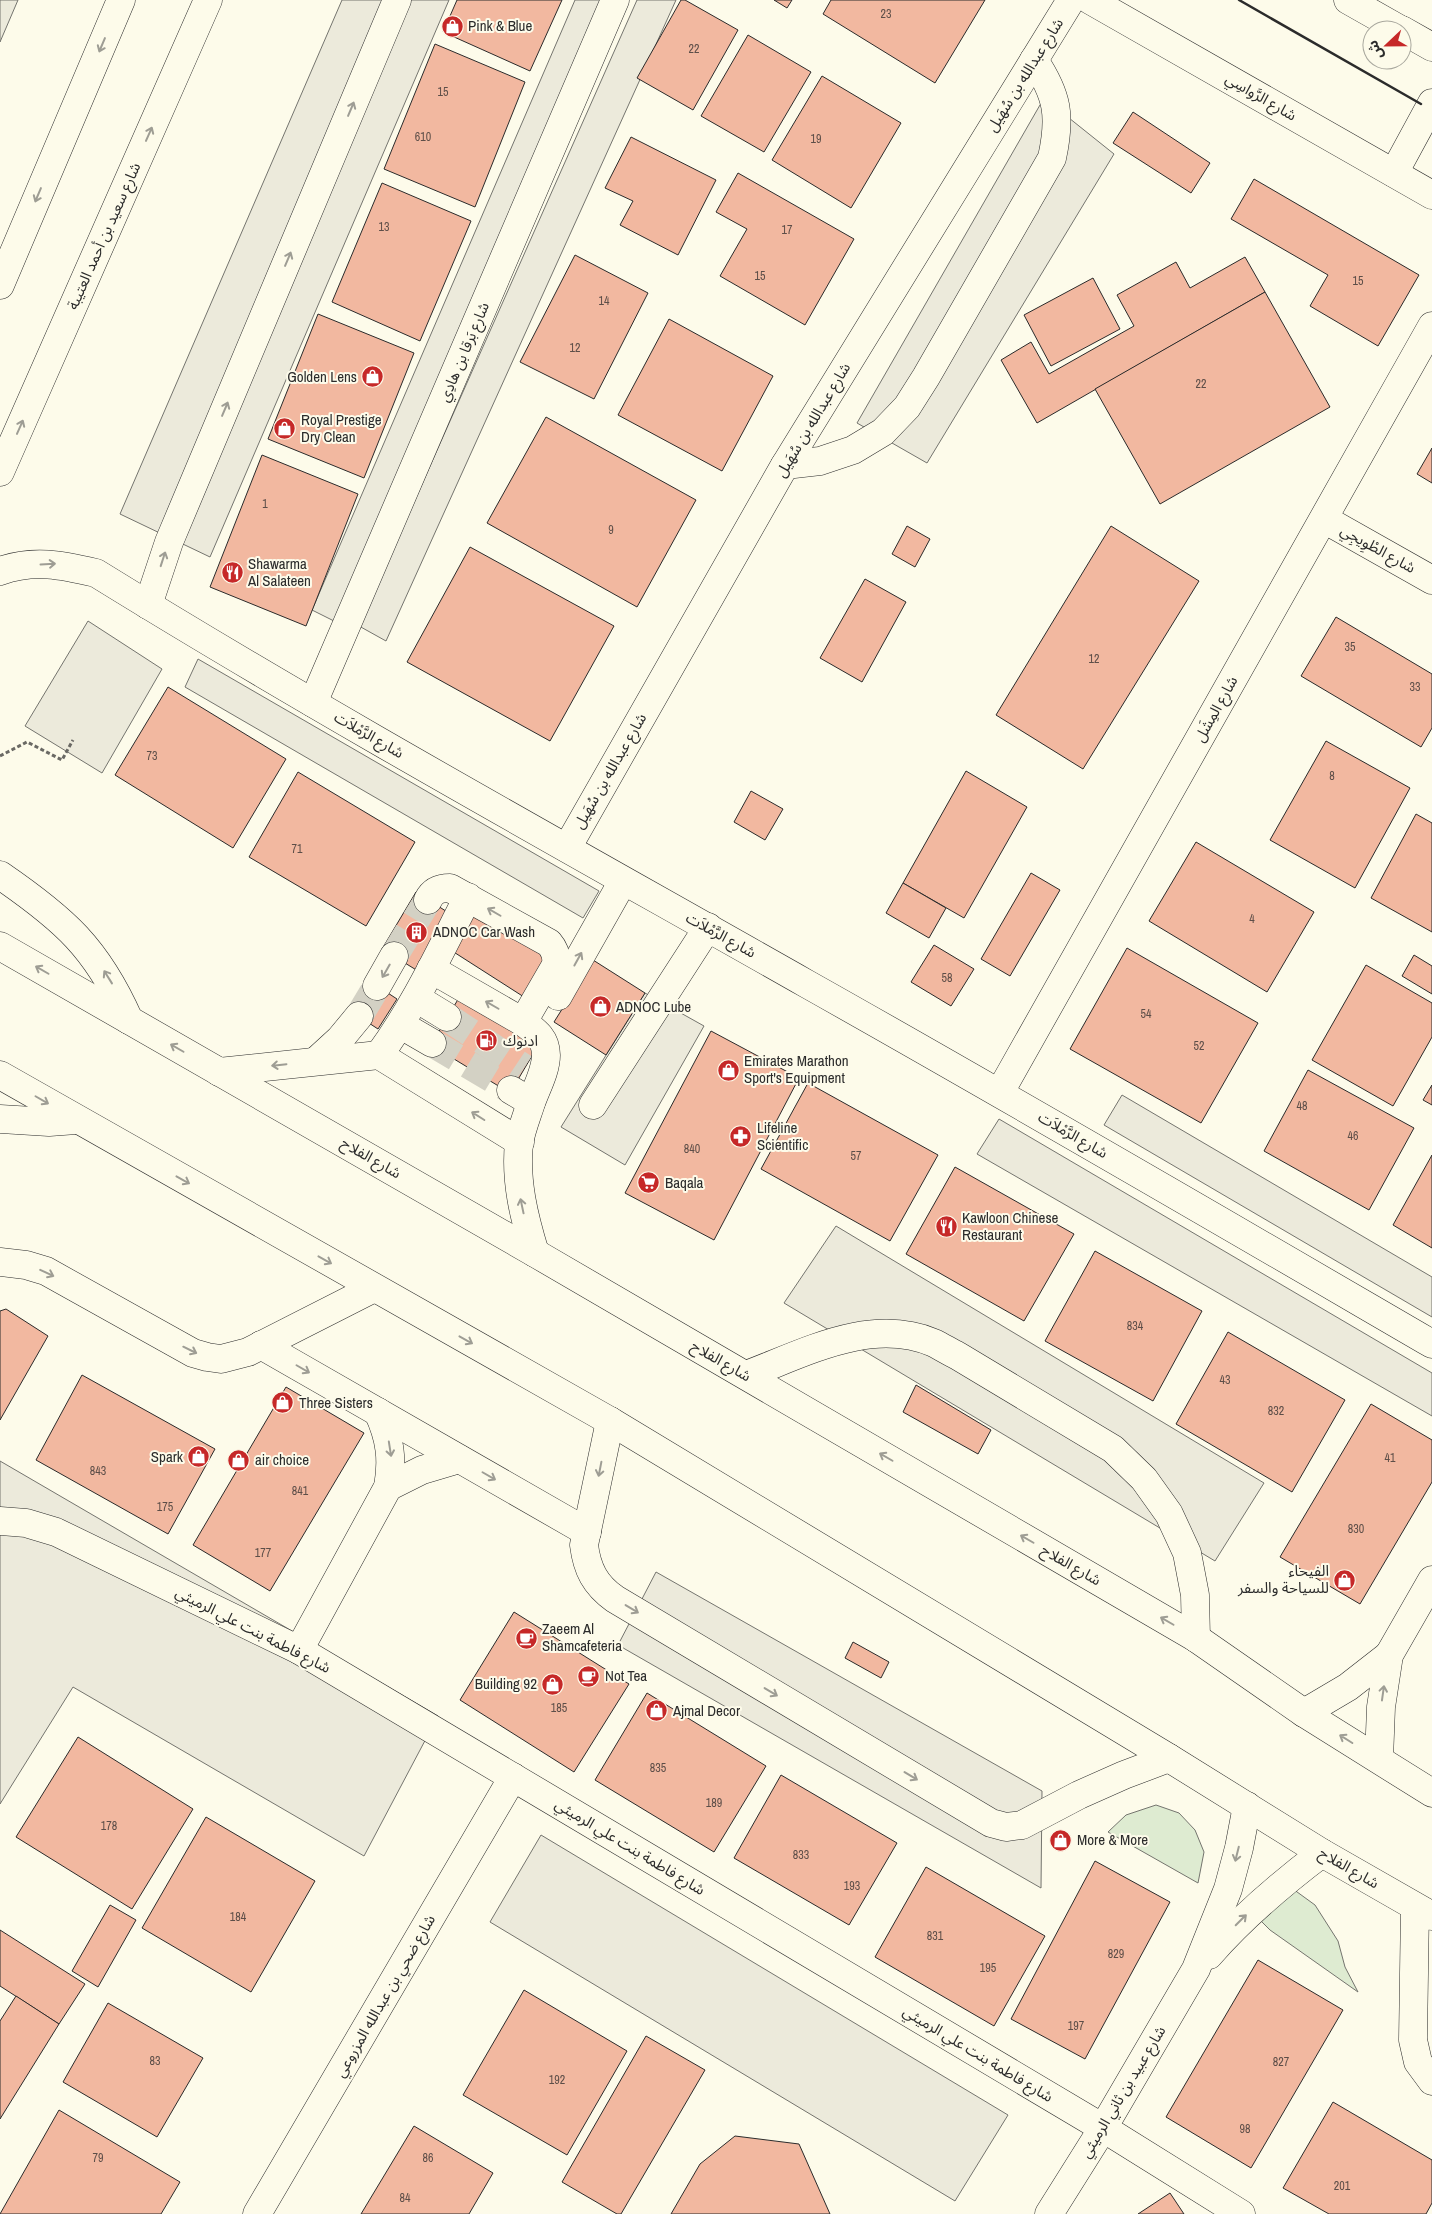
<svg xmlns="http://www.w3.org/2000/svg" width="1432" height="2214" viewBox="0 0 1432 2214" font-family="'Archivo Narrow','Noto Sans Arabic',sans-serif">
<rect width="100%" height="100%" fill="#fdfbea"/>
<g fill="#deebd1" stroke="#74746e">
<polygon points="1156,1805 1179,1813 1195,1830 1204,1852 1198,1883 1108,1832 1126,1815"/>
<polygon points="1282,1881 1315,1905 1338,1941 1345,1967 1358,1992 1270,1930 1252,1912"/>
</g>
<g fill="#eceadb" stroke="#74746e">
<polygon points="0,0 18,0 0,42"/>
<polygon points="342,0 449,0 210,557 120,514"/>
<polygon points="575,0 603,0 336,622 312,610"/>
<polygon points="637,0 676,0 386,641 359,626"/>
<polygon points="1044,98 1114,154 927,463 857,423"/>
<polygon points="88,621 162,669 102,773 25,726"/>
<polygon points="198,659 599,891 583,918 185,687"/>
<polygon points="645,993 704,1026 625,1165 561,1127"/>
<polygon points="1122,1095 1432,1277 1432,1317 1104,1125"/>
<polygon points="999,1119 1432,1373 1432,1416 977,1154"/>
<polygon points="836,1226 1264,1483 1215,1561 784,1303"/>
<polygon points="0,1461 438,1716 364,1856 73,1687 0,1804"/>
<polygon points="656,1572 1042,1791 1041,1888 618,1645"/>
<polygon points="541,1835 1008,2115 955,2201 490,1922"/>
</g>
<g fill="#f2b8a0" stroke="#2b2b2b">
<polygon points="457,0 562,0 530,71 443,32"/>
<polygon points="681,0 685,0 738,30 693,110 637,78"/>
<polygon points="774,0 792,0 787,8"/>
<polygon points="831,0 985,0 935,83 823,14"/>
<polygon points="748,35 811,72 764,152 701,116"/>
<polygon points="435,44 525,82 475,207 384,169"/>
<polygon points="822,76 901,123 851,208 772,160"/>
<polygon points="1133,112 1210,163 1191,193 1113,143"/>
<polygon points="631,137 716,180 678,255 620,225 633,201 605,188"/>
<polygon points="738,173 854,239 805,325 720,276 747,229 716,212"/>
<polygon points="1254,179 1419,275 1378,346 1310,306 1328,275 1231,219"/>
<polygon points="382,183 471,221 420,341 332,302"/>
<polygon points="575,255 648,293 594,399 520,362"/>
<polygon points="1245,257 1265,292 1037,423 1001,360 1031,342 1049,374 1134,326 1117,295 1176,262 1190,288"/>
<polygon points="1093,278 1120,329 1051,366 1024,315"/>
<polygon points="1265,292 1330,407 1160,504 1095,389"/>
<polygon points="318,314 414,353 364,478 268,439"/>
<polygon points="669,319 773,376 722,471 618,415"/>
<polygon points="546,417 696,500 637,607 487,523"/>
<polygon points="1432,448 1432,483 1417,474"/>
<polygon points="262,455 358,494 306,626 210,587"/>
<polygon points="907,526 930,539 915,567 892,554"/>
<polygon points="1111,526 1199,581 1083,769 996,715"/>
<polygon points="470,547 614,626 550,741 407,662"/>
<polygon points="865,579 906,602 862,682 820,658"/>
<polygon points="1336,617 1432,674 1432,728 1421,747 1301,676"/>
<polygon points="168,687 286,759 233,848 115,775"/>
<polygon points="1326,741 1410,788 1355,888 1270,840"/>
<polygon points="966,771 1027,807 964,918 903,883"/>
<polygon points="298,772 415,842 366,926 249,857"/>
<polygon points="751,791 783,809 765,840 734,822"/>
<polygon points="1416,814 1432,823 1432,932 1371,898"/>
<polygon points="1196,842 1314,912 1267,992 1149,921"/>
<polygon points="1031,873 1060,890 1010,976 981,959"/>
<polygon points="903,883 946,908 929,938 886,913"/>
<polygon points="416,892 452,915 418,971 382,949"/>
<polygon points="474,909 550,956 524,997 449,949"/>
<polygon points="934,945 974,969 951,1006 911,982"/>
<polygon points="1127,948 1258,1023 1201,1123 1070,1049"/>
<polygon points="1414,955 1432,966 1432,994 1402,976"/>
<polygon points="593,960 645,993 606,1055 554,1022"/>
<polygon points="1366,965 1432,1003 1432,1037 1393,1106 1312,1060"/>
<polygon points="368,980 397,999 378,1029 349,1010"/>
<polygon points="463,991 542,1039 510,1093 431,1045"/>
<polygon points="711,1031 799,1078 714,1240 625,1193"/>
<polygon points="1308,1070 1414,1128 1369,1210 1264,1151"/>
<polygon points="808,1083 938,1155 890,1241 761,1169"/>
<polygon points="1432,1085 1432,1105 1423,1100"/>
<polygon points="1432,1155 1432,1248 1393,1225"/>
<polygon points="955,1167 1074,1234 1024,1321 906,1254"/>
<polygon points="1095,1251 1202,1311 1153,1401 1045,1341"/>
<polygon points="6,1309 48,1336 0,1420 0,1311"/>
<polygon points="1228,1332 1345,1400 1292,1492 1176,1424"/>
<polygon points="82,1375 215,1449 168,1534 36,1460"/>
<polygon points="916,1385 991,1430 978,1454 903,1412"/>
<polygon points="286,1387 364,1433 270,1591 193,1545"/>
<polygon points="1371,1404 1432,1440 1432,1482 1360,1604 1280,1557"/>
<polygon points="514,1612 629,1684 574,1772 460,1700"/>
<polygon points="853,1642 889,1662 881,1678 845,1658"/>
<polygon points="647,1693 766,1766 714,1852 595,1780"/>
<polygon points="78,1737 193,1809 132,1909 16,1837"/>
<polygon points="781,1775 897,1843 849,1925 734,1858"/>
<polygon points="206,1817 315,1881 251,1992 142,1928"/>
<polygon points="1095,1861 1170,1902 1085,2059 1011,2019"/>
<polygon points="926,1867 1045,1936 994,2026 875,1957"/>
<polygon points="110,1905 136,1920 98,1987 72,1971"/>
<polygon points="0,1930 85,1984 59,2024 0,1986"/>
<polygon points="1258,1960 1343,2010 1251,2168 1166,2117"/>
<polygon points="524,1990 627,2051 567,2155 463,2095"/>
<polygon points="16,1996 59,2024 0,2119 0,2021"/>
<polygon points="108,2003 203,2058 157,2137 63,2082"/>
<polygon points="646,2036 705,2070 621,2214 617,2214 562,2182"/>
<polygon points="1333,2102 1432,2160 1432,2203 1426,2214 1329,2214 1283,2188"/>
<polygon points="59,2110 180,2182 161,2214 0,2214"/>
<polygon points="414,2126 493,2173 469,2214 361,2214"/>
<polygon points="735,2136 799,2144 830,2214 671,2214 700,2164"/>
<polygon points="1170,2193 1184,2214 1138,2214"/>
</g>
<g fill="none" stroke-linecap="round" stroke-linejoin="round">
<g stroke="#d3d1c4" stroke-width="28" stroke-dasharray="28 14" stroke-linecap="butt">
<polyline points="394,956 428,900"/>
<polyline points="359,1016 377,986"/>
<polyline points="447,1017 524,1068"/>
<polyline points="432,1043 511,1090"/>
</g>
<defs>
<g id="minor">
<polyline points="1090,0 1432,195"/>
<polyline points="1348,0 1401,30"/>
<polyline points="1402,30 1432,47"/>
<polyline points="1394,173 1432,103"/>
<path d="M785,465L820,461L853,450L883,432L907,407L926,377L1052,158C1061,116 1058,96 1034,60"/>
<polyline points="1324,519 1432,580"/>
<path d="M0,571C34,559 62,565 96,573C329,717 569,849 807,984C1017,1102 1224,1223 1432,1344"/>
<polyline points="148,605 169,542 397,0"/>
<polyline points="313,703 615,0"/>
<polyline points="567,848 785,465 1071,0"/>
<path d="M428,900C433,890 440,888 450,888L549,943C555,950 557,956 556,965L523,1022"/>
<path d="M431,969L523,1022C535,1031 546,1038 546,1055C546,1072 535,1090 530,1106C526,1118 521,1131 519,1143C515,1181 524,1217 535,1253"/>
<polyline points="377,986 394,956"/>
<polyline points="558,996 623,881"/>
<polyline points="416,998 447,1017"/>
<polyline points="401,1025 432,1043"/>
<path d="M379,1055C415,1006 440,951 468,897"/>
<polyline points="316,1061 340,1039 359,1016"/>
<polyline points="219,1072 379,1055 520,1142"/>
<polyline points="511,1090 531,1102"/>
<polyline points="1000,1092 1432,326"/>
<polyline points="593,1105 708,927"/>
<polyline points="0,1262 26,1265 46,1271 193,1353 207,1357 221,1359 248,1352 374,1288"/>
<polyline points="261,1345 587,1532"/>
<path d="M746,1375C805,1353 871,1316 934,1343C942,1347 950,1352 958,1356L1113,1449L1144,1479L1169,1514L1187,1553L1195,1595L1196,1638"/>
<path d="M610,1421L584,1545C587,1569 595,1585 615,1599L991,1823L1006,1827L1022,1825L1079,1795L1124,1775L1169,1758"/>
<polyline points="388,1487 422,1470 459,1459"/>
<polyline points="0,1521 26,1523 56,1532 299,1650 1103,2128 1241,2214"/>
<path d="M299,1650L388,1487C393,1459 390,1438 378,1412"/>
<polyline points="1304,1713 1348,1687 1389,1655"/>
<polyline points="1379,1759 1381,1707 1389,1655 1432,1580"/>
<polyline points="1415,1907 1413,2040 1418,2062 1432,2081"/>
<path d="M1209,1955C1243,1916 1281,1884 1322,1853"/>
<polyline points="257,2214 513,1777"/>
<polyline points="1049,2214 1103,2128 1196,1969 1228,1889 1239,1848 1247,1806"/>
</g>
<g id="major">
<polyline points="0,285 121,0"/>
<polyline points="0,472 208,0"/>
<path d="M0,875C64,919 97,948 129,1020"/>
<polyline points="0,946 535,1253 1196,1638 1304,1713 1432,1793"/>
<polyline points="0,1075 610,1421 1169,1758 1322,1853 1432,1916"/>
<polyline points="0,1119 49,1122 76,1120"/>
</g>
</defs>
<use href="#minor" stroke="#2b2b2b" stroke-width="29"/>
<use href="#major" stroke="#2b2b2b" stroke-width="29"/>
<polyline stroke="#6a6964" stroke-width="3" stroke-dasharray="4 2.5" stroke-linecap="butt" points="0,756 27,742 62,760 73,740"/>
<use href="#minor" stroke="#fdfbea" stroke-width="28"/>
<use href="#major" stroke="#fdfbea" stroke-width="28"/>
<polyline stroke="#2b2b2b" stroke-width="2.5" points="1239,0 1421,104"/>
</g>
<defs><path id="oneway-shaft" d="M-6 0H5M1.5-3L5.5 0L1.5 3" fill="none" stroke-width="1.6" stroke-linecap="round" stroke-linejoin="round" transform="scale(1.25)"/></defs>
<g stroke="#9e9d94">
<use href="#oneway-shaft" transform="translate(102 45) rotate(113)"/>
<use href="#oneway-shaft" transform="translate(351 109) rotate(-67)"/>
<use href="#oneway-shaft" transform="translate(149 134) rotate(-66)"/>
<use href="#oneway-shaft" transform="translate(38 195) rotate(113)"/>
<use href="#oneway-shaft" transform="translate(288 259) rotate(-67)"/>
<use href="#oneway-shaft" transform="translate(225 409) rotate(-67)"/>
<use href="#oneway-shaft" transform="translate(20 427) rotate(-66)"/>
<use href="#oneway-shaft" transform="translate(163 559) rotate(-72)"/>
<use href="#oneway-shaft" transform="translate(48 564) rotate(-3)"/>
<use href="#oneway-shaft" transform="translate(494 912) rotate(-150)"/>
<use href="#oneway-shaft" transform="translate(578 959) rotate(-61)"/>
<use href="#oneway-shaft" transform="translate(42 970) rotate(-150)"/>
<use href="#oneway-shaft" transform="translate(386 971) rotate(120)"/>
<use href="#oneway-shaft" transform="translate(108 977) rotate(-122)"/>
<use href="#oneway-shaft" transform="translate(492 1005) rotate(-150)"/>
<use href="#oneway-shaft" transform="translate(177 1048) rotate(-150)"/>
<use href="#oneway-shaft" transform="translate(279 1065) rotate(174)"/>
<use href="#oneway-shaft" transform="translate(42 1100) rotate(30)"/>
<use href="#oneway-shaft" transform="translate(478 1116) rotate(-148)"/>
<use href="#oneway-shaft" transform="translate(183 1180) rotate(29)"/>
<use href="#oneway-shaft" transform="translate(522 1206) rotate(-102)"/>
<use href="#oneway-shaft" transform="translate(325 1260) rotate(29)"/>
<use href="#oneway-shaft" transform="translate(47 1273) rotate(25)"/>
<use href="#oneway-shaft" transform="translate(466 1340) rotate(29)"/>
<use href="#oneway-shaft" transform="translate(190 1350) rotate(26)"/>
<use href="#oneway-shaft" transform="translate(303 1369) rotate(30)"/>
<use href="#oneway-shaft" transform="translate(390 1449) rotate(81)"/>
<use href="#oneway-shaft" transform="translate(886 1457) rotate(-150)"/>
<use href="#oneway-shaft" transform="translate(600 1469) rotate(101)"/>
<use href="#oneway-shaft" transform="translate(489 1476) rotate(30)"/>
<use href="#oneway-shaft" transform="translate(1027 1539) rotate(-150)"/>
<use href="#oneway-shaft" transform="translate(632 1609) rotate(31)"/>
<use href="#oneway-shaft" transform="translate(1167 1621) rotate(-150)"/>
<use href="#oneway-shaft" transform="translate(771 1692) rotate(31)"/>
<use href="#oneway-shaft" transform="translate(1383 1693) rotate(-82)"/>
<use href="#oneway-shaft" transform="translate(1346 1739) rotate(-148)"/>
<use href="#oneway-shaft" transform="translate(911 1776) rotate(31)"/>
<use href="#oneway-shaft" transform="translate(1237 1854) rotate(104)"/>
<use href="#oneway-shaft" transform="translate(1241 1920) rotate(-45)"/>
</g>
<defs>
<symbol id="shop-disc" viewBox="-11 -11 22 22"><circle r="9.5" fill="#c62828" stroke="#fdfbea"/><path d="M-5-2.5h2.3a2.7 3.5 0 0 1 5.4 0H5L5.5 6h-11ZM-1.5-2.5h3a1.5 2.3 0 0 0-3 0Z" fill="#fff"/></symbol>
<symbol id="restaurant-disc" viewBox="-11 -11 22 22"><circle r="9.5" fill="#c62828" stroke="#fdfbea"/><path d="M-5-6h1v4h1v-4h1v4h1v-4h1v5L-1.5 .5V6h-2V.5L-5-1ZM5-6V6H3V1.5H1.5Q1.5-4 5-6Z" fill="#fff"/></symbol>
<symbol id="building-disc" viewBox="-11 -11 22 22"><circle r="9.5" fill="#c62828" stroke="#fdfbea"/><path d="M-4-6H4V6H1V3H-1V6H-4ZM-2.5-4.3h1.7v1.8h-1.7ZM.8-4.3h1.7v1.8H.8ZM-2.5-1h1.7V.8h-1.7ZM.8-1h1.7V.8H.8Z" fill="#fff"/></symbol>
<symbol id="fuel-disc" viewBox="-11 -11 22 22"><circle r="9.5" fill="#c62828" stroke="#fdfbea"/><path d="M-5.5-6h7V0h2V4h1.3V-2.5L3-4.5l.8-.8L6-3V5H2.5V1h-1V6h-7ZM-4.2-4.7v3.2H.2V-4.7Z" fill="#fff"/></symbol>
<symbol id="pharmacy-disc" viewBox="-11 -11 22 22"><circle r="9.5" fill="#c62828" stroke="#fdfbea"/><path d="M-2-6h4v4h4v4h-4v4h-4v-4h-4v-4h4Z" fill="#fff"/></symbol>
<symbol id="supermarket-disc" viewBox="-11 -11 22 22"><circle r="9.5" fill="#c62828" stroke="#fdfbea"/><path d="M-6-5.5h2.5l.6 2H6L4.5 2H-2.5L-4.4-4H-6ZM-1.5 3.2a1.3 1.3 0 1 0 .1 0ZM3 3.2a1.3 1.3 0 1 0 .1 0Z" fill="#fff"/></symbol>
<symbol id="cafe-disc" viewBox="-11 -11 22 22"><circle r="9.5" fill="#c62828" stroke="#fdfbea"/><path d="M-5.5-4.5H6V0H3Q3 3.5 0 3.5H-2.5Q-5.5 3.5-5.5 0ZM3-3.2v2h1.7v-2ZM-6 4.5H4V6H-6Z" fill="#fff"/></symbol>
</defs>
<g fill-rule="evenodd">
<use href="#shop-disc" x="440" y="14" width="25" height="25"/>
<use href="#shop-disc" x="360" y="364" width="25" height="25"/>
<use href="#shop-disc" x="272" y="416" width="25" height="25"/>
<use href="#restaurant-disc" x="220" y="560" width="25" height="25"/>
<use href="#building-disc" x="404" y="920" width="25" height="25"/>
<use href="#shop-disc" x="588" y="994" width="25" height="25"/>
<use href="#fuel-disc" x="474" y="1028" width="25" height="25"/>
<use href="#shop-disc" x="716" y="1058" width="25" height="25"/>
<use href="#pharmacy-disc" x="728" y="1124" width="25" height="25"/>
<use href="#supermarket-disc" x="636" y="1170" width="25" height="25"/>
<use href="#restaurant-disc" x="934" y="1214" width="25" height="25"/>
<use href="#shop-disc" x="270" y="1390" width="25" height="25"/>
<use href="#shop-disc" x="186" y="1444" width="25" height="25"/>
<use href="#shop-disc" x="226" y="1448" width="25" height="25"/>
<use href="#shop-disc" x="1332" y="1568" width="25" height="25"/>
<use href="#cafe-disc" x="514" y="1626" width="25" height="25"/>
<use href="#cafe-disc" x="576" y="1664" width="25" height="25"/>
<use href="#shop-disc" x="540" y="1672" width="25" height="25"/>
<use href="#shop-disc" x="644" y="1698" width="25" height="25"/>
<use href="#shop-disc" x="1048" y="1828" width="25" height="25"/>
</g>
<g text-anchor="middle" stroke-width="4" stroke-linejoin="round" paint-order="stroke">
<g font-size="12" fill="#5d4e48">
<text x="886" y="18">23</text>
<text x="694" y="53">22</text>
<text x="443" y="96">15</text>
<text x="423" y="141">610</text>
<text x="816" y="143">19</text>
<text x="384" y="231">13</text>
<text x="787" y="234">17</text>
<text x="760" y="280">15</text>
<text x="1358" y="285">15</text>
<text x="604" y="305">14</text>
<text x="575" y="352">12</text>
<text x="1201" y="388">22</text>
<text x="265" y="508">1</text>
<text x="611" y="534">9</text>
<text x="1350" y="651">35</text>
<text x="1094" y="663">12</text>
<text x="1415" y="691">33</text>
<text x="152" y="760">73</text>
<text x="1332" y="780">8</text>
<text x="297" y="853">71</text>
<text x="1252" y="923">4</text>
<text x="947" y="982">58</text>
<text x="1146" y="1018">54</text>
<text x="1199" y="1050">52</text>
<text x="1302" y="1110">48</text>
<text x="1353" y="1140">46</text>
<text x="692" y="1153">840</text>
<text x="856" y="1160">57</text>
<text x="1135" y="1330">834</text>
<text x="1225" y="1384">43</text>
<text x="1276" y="1415">832</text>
<text x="1390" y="1462">41</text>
<text x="98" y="1475">843</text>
<text x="300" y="1495">841</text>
<text x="165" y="1511">175</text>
<text x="1356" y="1533">830</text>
<text x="263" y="1557">177</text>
<text x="559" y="1712">185</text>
<text x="658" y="1772">835</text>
<text x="714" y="1807">189</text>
<text x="109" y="1830">178</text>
<text x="801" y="1859">833</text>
<text x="852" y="1890">193</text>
<text x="238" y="1921">184</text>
<text x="935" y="1940">831</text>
<text x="1116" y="1958">829</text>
<text x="988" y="1972">195</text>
<text x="1076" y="2030">197</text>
<text x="155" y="2065">83</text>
<text x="1281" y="2066">827</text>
<text x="557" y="2084">192</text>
<text x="1245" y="2133">98</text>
<text x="98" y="2162">79</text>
<text x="428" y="2162">86</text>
<text x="1342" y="2190">201</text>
<text x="405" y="2202">84</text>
</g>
<g font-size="15" fill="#2b2b2b" stroke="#fdfbea" text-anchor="start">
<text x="468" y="31">Pink &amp; Blue</text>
<text x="357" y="382" text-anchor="end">Golden Lens</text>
<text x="301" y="425">Royal Prestige<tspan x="301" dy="17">Dry Clean</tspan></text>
<text x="248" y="569">Shawarma<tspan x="248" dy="17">Al Salateen</tspan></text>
<text x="433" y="937">ADNOC Car Wash</text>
<text x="616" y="1012">ADNOC Lube</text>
<text x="503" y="1046">ادنوك</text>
<text x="744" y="1066">Emirates Marathon<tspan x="744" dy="17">Sport's Equipment</tspan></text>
<text x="757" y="1133">Lifeline<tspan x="757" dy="17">Scientific</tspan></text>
<text x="665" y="1188">Baqala</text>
<text x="962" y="1223">Kawloon Chinese<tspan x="962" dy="17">Restaurant</tspan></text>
<text x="299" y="1408">Three Sisters</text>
<text x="183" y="1462" text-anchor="end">Spark</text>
<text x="255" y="1465">air choice</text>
<text x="1329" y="1576" text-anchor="end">الفيحاء<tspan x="1329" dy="17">للسياحة والسفر</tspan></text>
<text x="542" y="1634">Zaeem Al<tspan x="542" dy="17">Shamcafeteria</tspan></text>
<text x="605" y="1681">Not Tea</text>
<text x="537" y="1689" text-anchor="end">Building 92</text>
<text x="673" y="1716">Ajmal Decor</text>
<text x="1077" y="1845">More &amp; More</text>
</g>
<g font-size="15" fill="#2b2b2b" stroke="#fdfbea">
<text transform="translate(1025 75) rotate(-58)" y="5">شارع عبدالله بن سُهَيل</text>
<text transform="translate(1261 97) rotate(30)" y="5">شارع الرَّواسِي</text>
<text transform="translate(104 236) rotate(-66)" y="5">شارع سعيد بن أحمد العتيبة</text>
<text transform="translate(464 352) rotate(-67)" y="5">شارع بَرقا بن هادِي</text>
<text transform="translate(813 420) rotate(-59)" y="5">شارع عبدالله بن سُهَيل</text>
<text transform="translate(1378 549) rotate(29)" y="5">شارع الطْوِيجِي</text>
<text transform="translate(1216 709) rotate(-61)" y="5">شارع المِشَل</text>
<text transform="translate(369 735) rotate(30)" y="5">شارع الرَّمْلاَت</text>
<text transform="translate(610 771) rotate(-60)" y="5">شارع عبدالله بن سُهَيل</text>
<text transform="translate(721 935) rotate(29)" y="5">شارع الرَّمْلاَت</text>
<text transform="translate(1073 1135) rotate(30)" y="5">شارع الرَّمْلاَت</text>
<text transform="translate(371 1158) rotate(30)" y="5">شارع الفلاح</text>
<text transform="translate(721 1361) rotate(30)" y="5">شارع الفلاح</text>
<text transform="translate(1071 1565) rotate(30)" y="5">شارع الفلاح</text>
<text transform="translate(253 1630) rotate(27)" y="5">شارع فاطمة بنت علي الرميثي</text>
<text transform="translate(630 1847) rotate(31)" y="5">شارع فاطمة بنت علي الرميثي</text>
<text transform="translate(1349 1868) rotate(30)" y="5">شارع الفلاح</text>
<text transform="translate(385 1996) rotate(-60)" y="5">شارع ضحي بن عبدالله المزروعي</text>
<text transform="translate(978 2054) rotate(31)" y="5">شارع فاطمة بنت علي الرميثي</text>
<text transform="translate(1123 2092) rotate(-59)" y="5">شارع عبيد بن ثاني الرميثي</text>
</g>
</g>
<g transform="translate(1387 45) rotate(248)"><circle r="24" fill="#fdfbea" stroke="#a9a89e"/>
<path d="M0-4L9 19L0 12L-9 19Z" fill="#c62828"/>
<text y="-8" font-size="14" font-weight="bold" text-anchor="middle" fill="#2b2b2b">ش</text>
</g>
</svg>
